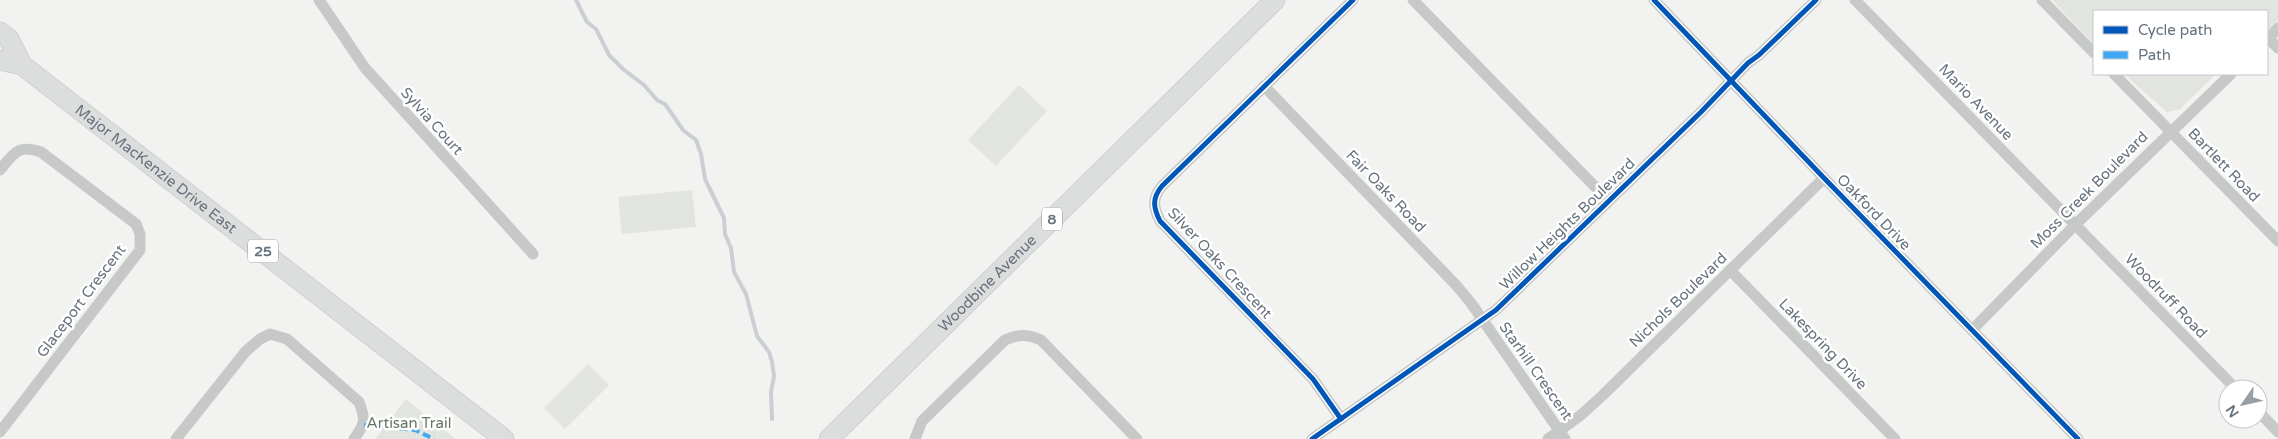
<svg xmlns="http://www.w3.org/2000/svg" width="2278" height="439" viewBox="0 0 2278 439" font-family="'Varela Round',sans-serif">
<rect width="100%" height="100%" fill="#f2f2f1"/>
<g fill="#e2e4df">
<polygon points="2052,0 2278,0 2278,20 2267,31 2267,11 2094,11 2094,44"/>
<polygon points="2124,74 2216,74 2179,110 2167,112"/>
<polygon points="1019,85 1047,111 996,166 968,140"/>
<polygon points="692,190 696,227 622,234 618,197"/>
<polygon points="588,364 609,385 565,429 544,408"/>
<polygon points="406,399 455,439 375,439"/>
</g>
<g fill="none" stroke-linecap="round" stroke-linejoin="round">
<polyline stroke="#c9cfd2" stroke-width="4" points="576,0 587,22 596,29 609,55 623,69 644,85 657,100 665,104 683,130 696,140 701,154 705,179 724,218 725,234 731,248 734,272 746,294 757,336 769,352 772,362 774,376 771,392 772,419"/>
<defs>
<g id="primary">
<path id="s1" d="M0,32L9,39L22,65L504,439"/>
<polyline points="0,60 22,65"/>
<path id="s2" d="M829,439L1275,0"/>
</g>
</defs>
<use href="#primary" stroke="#cfd0d0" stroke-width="21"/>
<g stroke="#c7c8c8" stroke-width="11">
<polyline points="319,0 365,68 533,254"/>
<polyline points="1413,0 1609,201"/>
<polyline points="1654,0 1824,178 2078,439"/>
<polyline points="1855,0 2236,389"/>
<polyline points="2042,0 2094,53"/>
<polyline points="2268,38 2278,48"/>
<polyline points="2267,40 2278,28"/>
<polyline points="2114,74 2278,241"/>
<polyline points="1264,86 1456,285 1471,303 1565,439"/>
<path d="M0,170C14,153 18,144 41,152L136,224L140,234V250L0,432"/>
<polyline points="1730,270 1895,439"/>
<polyline points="1972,330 2075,225 2231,74"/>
<polyline points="2258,411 2278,432"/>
<path d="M1341,419L1313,379L1160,221C1153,207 1152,198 1162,186L1353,0"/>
<path d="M176,439L246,351L260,339L270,334L287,339L359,402C366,420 365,424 354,439"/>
<path d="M915,439L922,421L1005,340C1018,334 1027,334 1041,340L1137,439"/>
<polyline points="1312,439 1496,310 1701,112 1748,63 1759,55 1816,0"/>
<polyline points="1548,439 1581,415 1603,395 1824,178"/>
</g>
<use href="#primary" stroke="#dcdddd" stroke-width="19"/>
<polyline stroke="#3fa9f5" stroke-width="4" stroke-dasharray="8 4" stroke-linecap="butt" points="364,425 415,430 434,439"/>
<defs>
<g id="cycleway">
<polyline points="1654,0 1824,178 2078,439"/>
<path d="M1341,419L1313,379L1160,221C1153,207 1152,198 1162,186L1353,0"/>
<polyline points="1312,439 1496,310 1701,112 1748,63 1759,55 1816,0"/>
</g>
</defs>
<use href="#cycleway" stroke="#fff" stroke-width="8"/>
<use href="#cycleway" stroke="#0057b8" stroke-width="5"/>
</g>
<g text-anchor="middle" stroke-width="5" stroke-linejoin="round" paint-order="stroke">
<g fill="#fff" stroke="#949ca4" stroke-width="1">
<rect x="1042" y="207.5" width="20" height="23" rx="4"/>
<rect x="248" y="239.5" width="30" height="23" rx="4"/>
</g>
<g font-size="14" font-weight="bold" fill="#66727d">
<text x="1052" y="224">8</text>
<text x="263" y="256">25</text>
</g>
<g font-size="15" fill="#66727d" stroke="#fff">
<text transform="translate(1976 102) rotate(46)" y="5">Mario Avenue</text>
<text transform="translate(432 121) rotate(48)" y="5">Sylvia Court</text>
<text transform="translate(2224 165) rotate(46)" y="5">Bartlett Road</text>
<text dy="5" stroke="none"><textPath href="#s1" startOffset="210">Major MacKenzie Drive East</textPath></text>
<text transform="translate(2089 190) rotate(-45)" y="5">Moss Creek Boulevard</text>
<text transform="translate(1386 191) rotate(46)" y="5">Fair Oaks Road</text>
<text transform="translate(1874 212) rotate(46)" y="5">Oakford Drive</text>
<text transform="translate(1567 224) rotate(-44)" y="5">Willow Heights Boulevard</text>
<text transform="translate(1220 263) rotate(47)" y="5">Silver Oaks Crescent</text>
<text dy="5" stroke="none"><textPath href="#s2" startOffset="222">Woodbine Avenue</textPath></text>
<text transform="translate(2166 296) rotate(46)" y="5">Woodruff Road</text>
<text transform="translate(1678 300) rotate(-44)" y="5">Nichols Boulevard</text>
<text transform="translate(81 301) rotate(-53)" y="5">Glaceport Crescent</text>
<text transform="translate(1823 344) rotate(46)" y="5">Lakespring Drive</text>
<text transform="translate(1536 371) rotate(55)" y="5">Starhill Crescent</text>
</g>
<g font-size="15" fill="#677564" stroke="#fff">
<text x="409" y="428">Artisan Trail</text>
</g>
</g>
<rect x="2093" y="10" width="175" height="65" fill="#ffffff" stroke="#c2c7cb"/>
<rect x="2103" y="26" width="25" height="8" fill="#0057b8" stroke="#c2c7cb"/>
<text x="2138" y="35" font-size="15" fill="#66727d">Cycle path</text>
<rect x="2103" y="51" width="25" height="8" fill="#3fa9f5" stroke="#c2c7cb"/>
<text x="2138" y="60" font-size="15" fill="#66727d">Path</text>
<g transform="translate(2243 404) rotate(236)"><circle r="24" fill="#ffffff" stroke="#c2c7cb"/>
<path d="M0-4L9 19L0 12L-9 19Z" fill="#979fa6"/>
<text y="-8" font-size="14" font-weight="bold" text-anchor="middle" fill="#66727d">N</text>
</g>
</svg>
